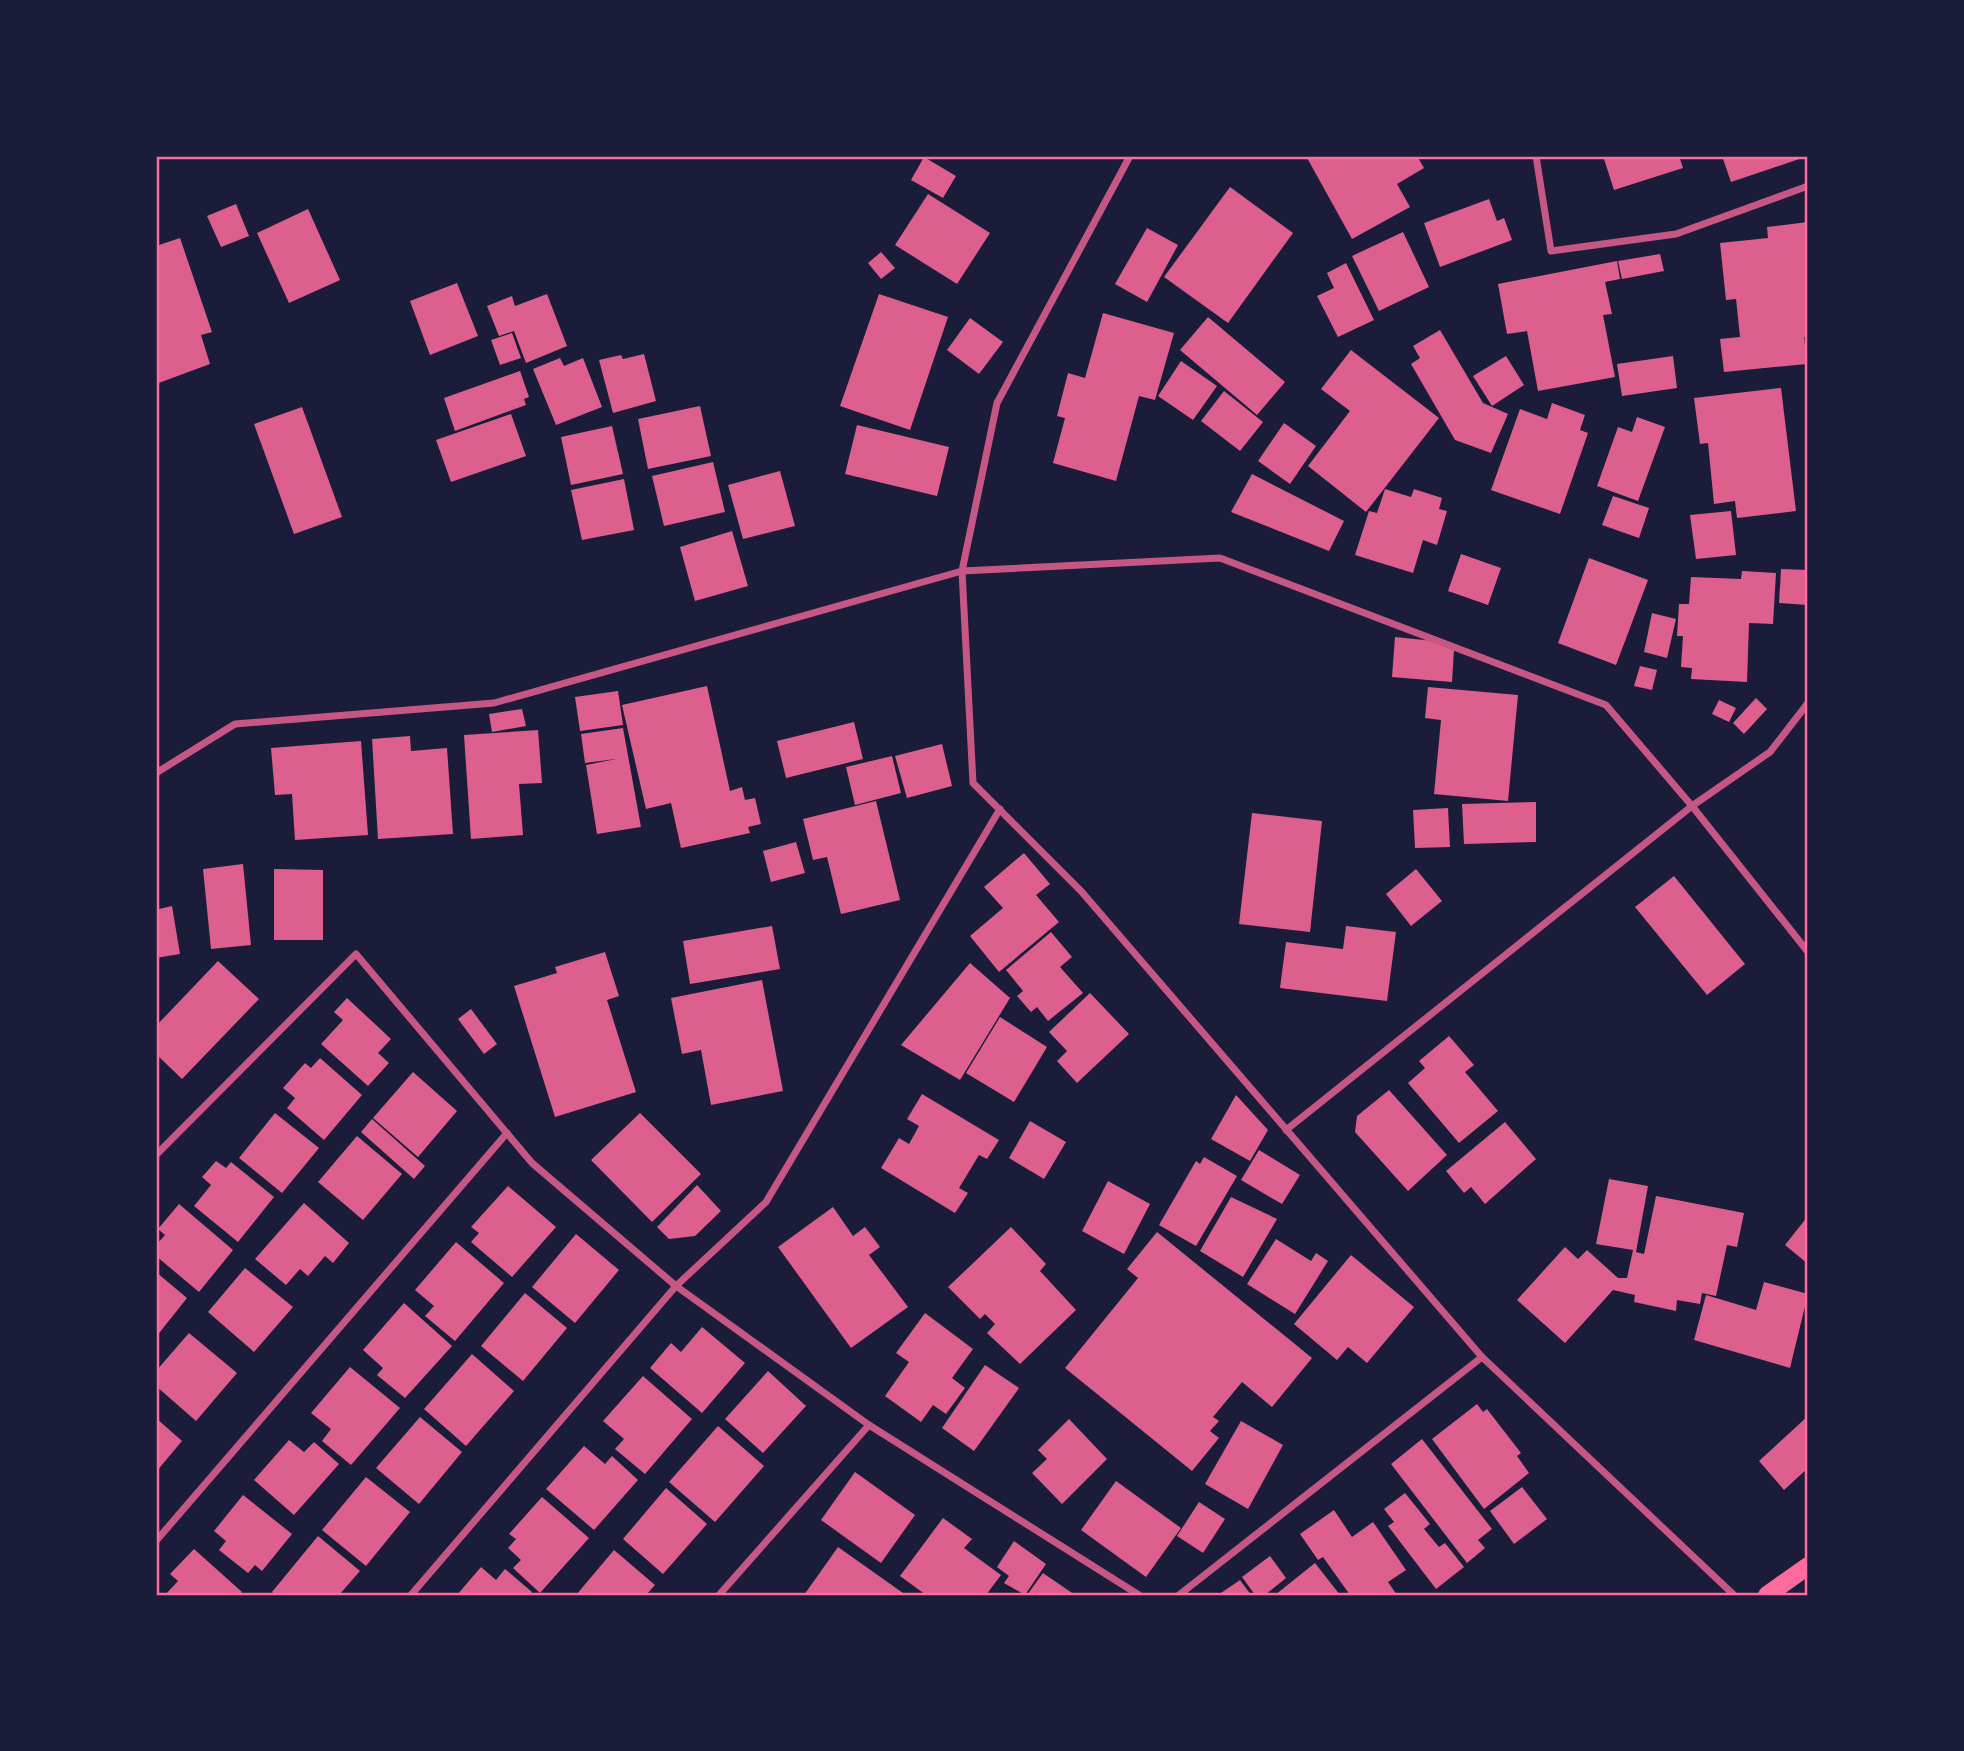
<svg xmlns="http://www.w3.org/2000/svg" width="1964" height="1751" viewBox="0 0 1964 1751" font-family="Helvetica,sans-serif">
<rect width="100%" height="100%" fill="#1b1b3a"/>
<g fill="#dd5f8e">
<polygon points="1306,156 1417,156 1424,168 1397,184 1410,207 1352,239"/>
<polygon points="1603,156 1679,156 1683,168 1614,190"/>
<polygon points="1722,156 1808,156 1731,182"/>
<polygon points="924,157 956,176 943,198 911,180"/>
<polygon points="1230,187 1293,233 1228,323 1164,277"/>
<polygon points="928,194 990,233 957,284 895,245"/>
<polygon points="1489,199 1497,221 1504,218 1512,240 1440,267 1424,223"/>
<polygon points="236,204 249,236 221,247 207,216"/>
<polygon points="308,209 340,280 289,303 257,233"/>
<polygon points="1808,222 1808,337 1804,337 1807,364 1724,372 1720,339 1740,337 1736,299 1726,300 1720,243 1768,238 1767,227"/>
<polygon points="1147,228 1178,245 1147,302 1115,284"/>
<polygon points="1403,232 1429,287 1379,311 1352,256"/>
<polygon points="180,238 212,332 201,335 210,364 156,384 156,246"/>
<polygon points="881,252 895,268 881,279 868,263"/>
<polygon points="1660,254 1664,271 1622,279 1618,261"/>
<polygon points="1617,261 1620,279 1605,282 1612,314 1603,315 1615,377 1538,391 1527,331 1507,334 1498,284"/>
<polygon points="1346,263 1374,320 1338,337 1317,296 1334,288 1327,273"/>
<polygon points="457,283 478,336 430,355 410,301"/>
<polygon points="547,294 567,346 526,363 514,331 499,336 487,306 512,296 515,306"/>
<polygon points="879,294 948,317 910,430 840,406"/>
<polygon points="1103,313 1174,333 1155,400 1139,396 1116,481 1053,463 1065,418 1057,416 1068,373 1085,378"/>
<polygon points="1208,317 1285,382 1257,415 1180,350"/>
<polygon points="970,318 1003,342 979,374 947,350"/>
<polygon points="1440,330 1483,403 1508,414 1491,453 1455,440 1411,364 1420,358 1413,346"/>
<polygon points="512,333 521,358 500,365 491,340"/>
<polygon points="1351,350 1439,418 1366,512 1308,466 1350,411 1321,389"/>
<polygon points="644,354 656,401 613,413 599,360 621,355 623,359"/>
<polygon points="1506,356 1524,385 1492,406 1473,376"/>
<polygon points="1673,356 1677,388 1622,396 1617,364"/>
<polygon points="560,358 564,366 583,358 602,407 556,425 533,369"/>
<polygon points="1181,361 1217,386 1193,420 1158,396"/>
<polygon points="520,371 529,397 524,399 526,405 455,431 444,398"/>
<polygon points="1781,388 1796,511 1737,518 1735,501 1714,504 1708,443 1700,444 1694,398"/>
<polygon points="1224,391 1263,422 1240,451 1201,421"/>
<polygon points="1552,403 1585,415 1580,430 1588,433 1560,514 1491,490 1520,409 1547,419"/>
<polygon points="700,406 711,456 648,469 638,419"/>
<polygon points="302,407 342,517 294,534 254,424"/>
<polygon points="511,414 526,456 451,482 436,440"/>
<polygon points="1637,417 1665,427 1638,501 1597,486 1618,427 1632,432"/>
<polygon points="1284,423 1316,446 1290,484 1258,461"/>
<polygon points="857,425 949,447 937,496 845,474"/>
<polygon points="612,426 623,474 571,485 561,437"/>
<polygon points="713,462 725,512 664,526 652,476"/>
<polygon points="780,471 795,526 743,539 728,485"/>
<polygon points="1252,474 1344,521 1329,551 1231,512"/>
<polygon points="624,479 634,530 582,540 571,490"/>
<polygon points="1385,489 1411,497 1414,489 1442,498 1439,509 1447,511 1437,545 1423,540 1413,573 1355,555 1369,511 1377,513"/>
<polygon points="1613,496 1649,508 1639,538 1602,525"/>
<polygon points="1731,511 1736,555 1696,559 1690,515"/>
<polygon points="732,531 748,586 695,601 680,547"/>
<polygon points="1461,554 1501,568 1488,605 1448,591"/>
<polygon points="1589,558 1648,580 1616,665 1558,643"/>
<polygon points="1781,569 1808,570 1808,605 1779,603"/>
<polygon points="1742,571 1776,573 1773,624 1749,623 1747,682 1691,679 1692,668 1681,667 1683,636 1677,636 1679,604 1689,604 1691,577 1741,579"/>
<polygon points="1652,613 1676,619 1667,658 1644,652"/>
<polygon points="1395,637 1434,641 1454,650 1452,682 1392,677"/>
<polygon points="1640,666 1657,670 1652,690 1634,686"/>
<polygon points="707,686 730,791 742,787 745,800 755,798 761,824 748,827 750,833 681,848 671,803 646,809 622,705"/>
<polygon points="1428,687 1518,695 1508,801 1434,794 1441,720 1425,718"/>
<polygon points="618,691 623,725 580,731 575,697"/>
<polygon points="1756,698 1767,709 1744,734 1733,723"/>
<polygon points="1719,700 1736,708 1729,722 1712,714"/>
<polygon points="522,709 526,726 492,732 489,714"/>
<polygon points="854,722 863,759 786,778 777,741"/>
<polygon points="623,728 641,827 597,834 586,765 616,759 585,763 581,734"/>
<polygon points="538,730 542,783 519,784 523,835 471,839 464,735"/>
<polygon points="410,736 411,751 447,748 453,834 378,839 372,739"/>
<polygon points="361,741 368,835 295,840 292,794 275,795 271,748"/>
<polygon points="942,744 952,786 907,798 895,756"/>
<polygon points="892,756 901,793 855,805 846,767"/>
<polygon points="876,801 900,900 841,914 827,857 813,860 803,819"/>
<polygon points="1536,802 1536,842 1464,844 1462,804"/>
<polygon points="1448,808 1450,847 1415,848 1413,810"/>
<polygon points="1252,813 1322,821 1310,932 1239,924"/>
<polygon points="796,842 805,873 771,882 763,851"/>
<polygon points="1024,853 1050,884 1036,895 1059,922 999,972 970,936 1003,908 984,887"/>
<polygon points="243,864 251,945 211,949 203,869"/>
<polygon points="274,869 323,870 323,940 274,940"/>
<polygon points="1416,869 1442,901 1411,926 1386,894"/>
<polygon points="1674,876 1745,964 1707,995 1635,907"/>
<polygon points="156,897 159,909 172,906 180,954 156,958"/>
<polygon points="772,926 780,969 690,984 683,941"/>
<polygon points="1346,926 1396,932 1387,1001 1280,988 1286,942 1343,949"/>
<polygon points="1051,932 1072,957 1060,967 1083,993 1048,1021 1037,1007 1031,1012 1017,996 1023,991 1006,970"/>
<polygon points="605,952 619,996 607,1000 636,1092 555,1117 514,986 557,973 555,967"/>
<polygon points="218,961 259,999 182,1079 156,1054 156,1026"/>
<polygon points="970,963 1010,998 960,1080 901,1045"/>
<polygon points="762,980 783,1091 711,1105 701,1050 682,1054 671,998"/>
<polygon points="1090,993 1129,1034 1077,1083 1057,1061 1067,1051 1049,1032"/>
<polygon points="347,998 391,1039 378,1053 389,1063 368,1086 321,1044 343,1020 334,1012"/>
<polygon points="471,1009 497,1044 484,1054 458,1019"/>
<polygon points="1000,1017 1047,1047 1014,1102 966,1073"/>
<polygon points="1449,1036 1474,1065 1465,1072 1498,1111 1459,1143 1408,1083 1425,1068 1419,1061"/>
<polygon points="320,1058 362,1095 324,1140 287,1108 295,1098 283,1088 305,1063 311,1068"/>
<polygon points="413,1072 457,1111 418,1157 373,1118"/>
<polygon points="1389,1090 1447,1155 1408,1191 1355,1132 1357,1116"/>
<polygon points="922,1094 999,1140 987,1159 979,1155 959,1188 968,1193 955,1213 881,1168 899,1138 909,1144 919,1126 907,1119"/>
<polygon points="1236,1095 1268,1130 1250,1161 1211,1139"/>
<polygon points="275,1113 319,1148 282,1193 239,1158"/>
<polygon points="640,1113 701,1174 652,1222 591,1160"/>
<polygon points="372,1119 425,1166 414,1179 361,1132"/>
<polygon points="1030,1121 1066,1142 1044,1179 1009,1158"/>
<polygon points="1505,1122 1536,1159 1485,1204 1471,1187 1464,1193 1446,1171"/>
<polygon points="357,1136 402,1174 363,1220 318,1182"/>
<polygon points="1259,1150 1300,1175 1282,1204 1241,1180"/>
<polygon points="1204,1157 1237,1176 1196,1246 1159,1225 1196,1161 1200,1164"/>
<polygon points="216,1161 226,1168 231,1162 274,1197 238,1242 194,1206 211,1185 202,1177"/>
<polygon points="1609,1179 1648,1186 1636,1252 1644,1254 1656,1196 1744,1213 1737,1247 1727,1245 1716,1296 1702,1293 1700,1304 1677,1300 1676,1311 1634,1302 1635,1295 1613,1290 1565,1343 1517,1300 1565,1247 1578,1259 1587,1250 1618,1278 1627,1278 1633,1250 1596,1244"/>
<polygon points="1108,1181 1150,1204 1124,1254 1082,1231"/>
<polygon points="697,1185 721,1211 695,1236 669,1239 657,1227"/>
<polygon points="508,1186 556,1227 512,1277 471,1242 479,1233 471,1227"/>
<polygon points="1231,1197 1277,1219 1243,1277 1200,1251"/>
<polygon points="304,1203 349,1243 333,1263 325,1256 308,1276 300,1269 286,1285 255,1259"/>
<polygon points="179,1204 233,1250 199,1292 156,1256 156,1245 165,1235 158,1229"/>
<polygon points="833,1207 853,1236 865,1227 880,1247 869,1255 908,1307 851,1348 778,1247"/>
<polygon points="1808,1216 1808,1264 1785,1245"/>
<polygon points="1011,1227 1046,1264 1040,1271 1076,1310 1020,1364 987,1333 995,1324 985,1314 980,1319 948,1287"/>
<polygon points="1157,1232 1312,1358 1272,1407 1242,1382 1213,1417 1219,1421 1210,1431 1219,1438 1192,1471 1065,1368 1138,1278 1127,1269"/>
<polygon points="576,1234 619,1270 575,1323 532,1287"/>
<polygon points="1276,1239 1311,1261 1316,1253 1328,1261 1295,1314 1247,1284"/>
<polygon points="456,1242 504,1283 455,1341 425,1316 434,1306 415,1290"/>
<polygon points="1351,1255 1414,1307 1367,1363 1348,1347 1337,1360 1294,1324"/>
<polygon points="245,1268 293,1307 254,1352 208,1312"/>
<polygon points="156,1272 187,1298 156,1337"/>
<polygon points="1764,1282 1808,1294 1790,1368 1694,1340 1706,1295 1756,1310"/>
<polygon points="525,1293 567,1328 523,1381 481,1346"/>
<polygon points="404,1303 452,1346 405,1398 377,1375 383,1368 363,1350"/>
<polygon points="925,1313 973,1349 952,1378 965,1388 946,1414 933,1405 921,1422 885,1396 909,1362 896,1353"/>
<polygon points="702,1327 745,1363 702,1413 650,1368 671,1343 681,1352"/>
<polygon points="189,1333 237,1373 196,1421 156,1386 156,1371"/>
<polygon points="472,1354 514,1391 466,1446 424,1409"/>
<polygon points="985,1365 1019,1388 974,1451 942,1428"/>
<polygon points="350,1367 400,1408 351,1465 322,1441 331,1429 311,1413"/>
<polygon points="768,1371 806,1406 763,1453 725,1419"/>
<polygon points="643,1376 692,1419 645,1474 615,1449 624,1439 603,1421"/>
<polygon points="1477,1404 1483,1412 1487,1409 1521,1453 1517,1456 1529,1473 1484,1509 1432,1439"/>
<polygon points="1808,1416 1808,1468 1784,1490 1759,1461"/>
<polygon points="420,1417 462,1452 419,1504 376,1468"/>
<polygon points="156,1418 182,1441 156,1472"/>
<polygon points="1069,1419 1107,1459 1062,1504 1032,1473 1047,1459 1038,1450"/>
<polygon points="1241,1421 1283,1445 1248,1509 1205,1484"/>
<polygon points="718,1426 764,1466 715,1522 669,1482"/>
<polygon points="1422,1439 1492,1529 1478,1540 1485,1548 1467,1563 1391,1464"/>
<polygon points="289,1440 304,1452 314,1442 339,1464 294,1515 254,1480"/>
<polygon points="584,1446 605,1464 612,1456 638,1480 594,1530 546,1489"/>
<polygon points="855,1472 915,1515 881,1563 821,1520"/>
<polygon points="366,1477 410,1512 366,1566 322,1530"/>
<polygon points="1116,1481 1181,1528 1146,1577 1081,1530"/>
<polygon points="1522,1487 1547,1519 1514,1544 1490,1511"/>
<polygon points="666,1488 707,1524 663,1574 623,1539"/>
<polygon points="1405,1493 1430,1524 1424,1529 1439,1547 1445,1543 1464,1567 1436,1589 1388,1526 1394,1522 1384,1509"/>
<polygon points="243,1495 292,1534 262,1571 255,1565 248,1573 219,1550 226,1541 214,1531"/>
<polygon points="542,1497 589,1538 540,1593 513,1568 521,1560 508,1548 516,1539 509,1534"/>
<polygon points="1199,1502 1225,1519 1203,1553 1177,1536"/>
<polygon points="1334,1510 1352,1537 1373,1522 1406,1570 1388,1582 1397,1595 1350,1595 1323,1557 1318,1560 1300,1534"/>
<polygon points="943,1518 972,1539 964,1548 1001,1575 986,1595 926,1595 900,1576"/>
<polygon points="318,1536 360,1571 339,1595 276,1595 272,1592"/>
<polygon points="1014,1541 1046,1564 1025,1595 1004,1583 1009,1576 997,1567"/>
<polygon points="838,1547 903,1593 902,1595 804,1595"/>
<polygon points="194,1549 242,1592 239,1595 165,1595 178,1581 170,1574"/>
<polygon points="614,1550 655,1585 646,1595 576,1595"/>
<polygon points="1270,1556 1286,1578 1265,1595 1255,1595 1242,1577"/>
<polygon points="1315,1563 1340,1595 1275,1595"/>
<polygon points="481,1567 496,1580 505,1569 532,1592 529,1595 457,1595"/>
<polygon points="1043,1573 1075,1595 1027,1595"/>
<polygon points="1240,1580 1251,1595 1218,1595"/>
</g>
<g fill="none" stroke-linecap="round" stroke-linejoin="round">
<g stroke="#c65784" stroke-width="7">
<polyline points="1130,156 997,403 962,571 973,783 1081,891 1482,1357 1734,1595"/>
<polyline points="1536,156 1551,251 1676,234 1808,186"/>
<polyline points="156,773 235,724 494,703 962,571 1220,558 1606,705 1692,806 1808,952"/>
<polyline points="1286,1130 1692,806 1770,752 1808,703"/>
<polyline points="156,1155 356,954 532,1163 676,1286 869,1425 1139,1595"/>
<polyline points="156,1541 507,1133"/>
<polyline points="411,1595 676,1286 766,1202 1000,809"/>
<polyline points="719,1595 869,1425"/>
<polyline points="1179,1595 1482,1357"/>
</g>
<polyline stroke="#ff6b9d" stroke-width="18" points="1767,1595 1808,1566"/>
</g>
<rect width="1964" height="1751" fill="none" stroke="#1b1b3a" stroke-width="315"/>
<rect x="158" y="158" width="1648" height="1436" fill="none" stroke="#ff6b9d" stroke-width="2.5"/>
</svg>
